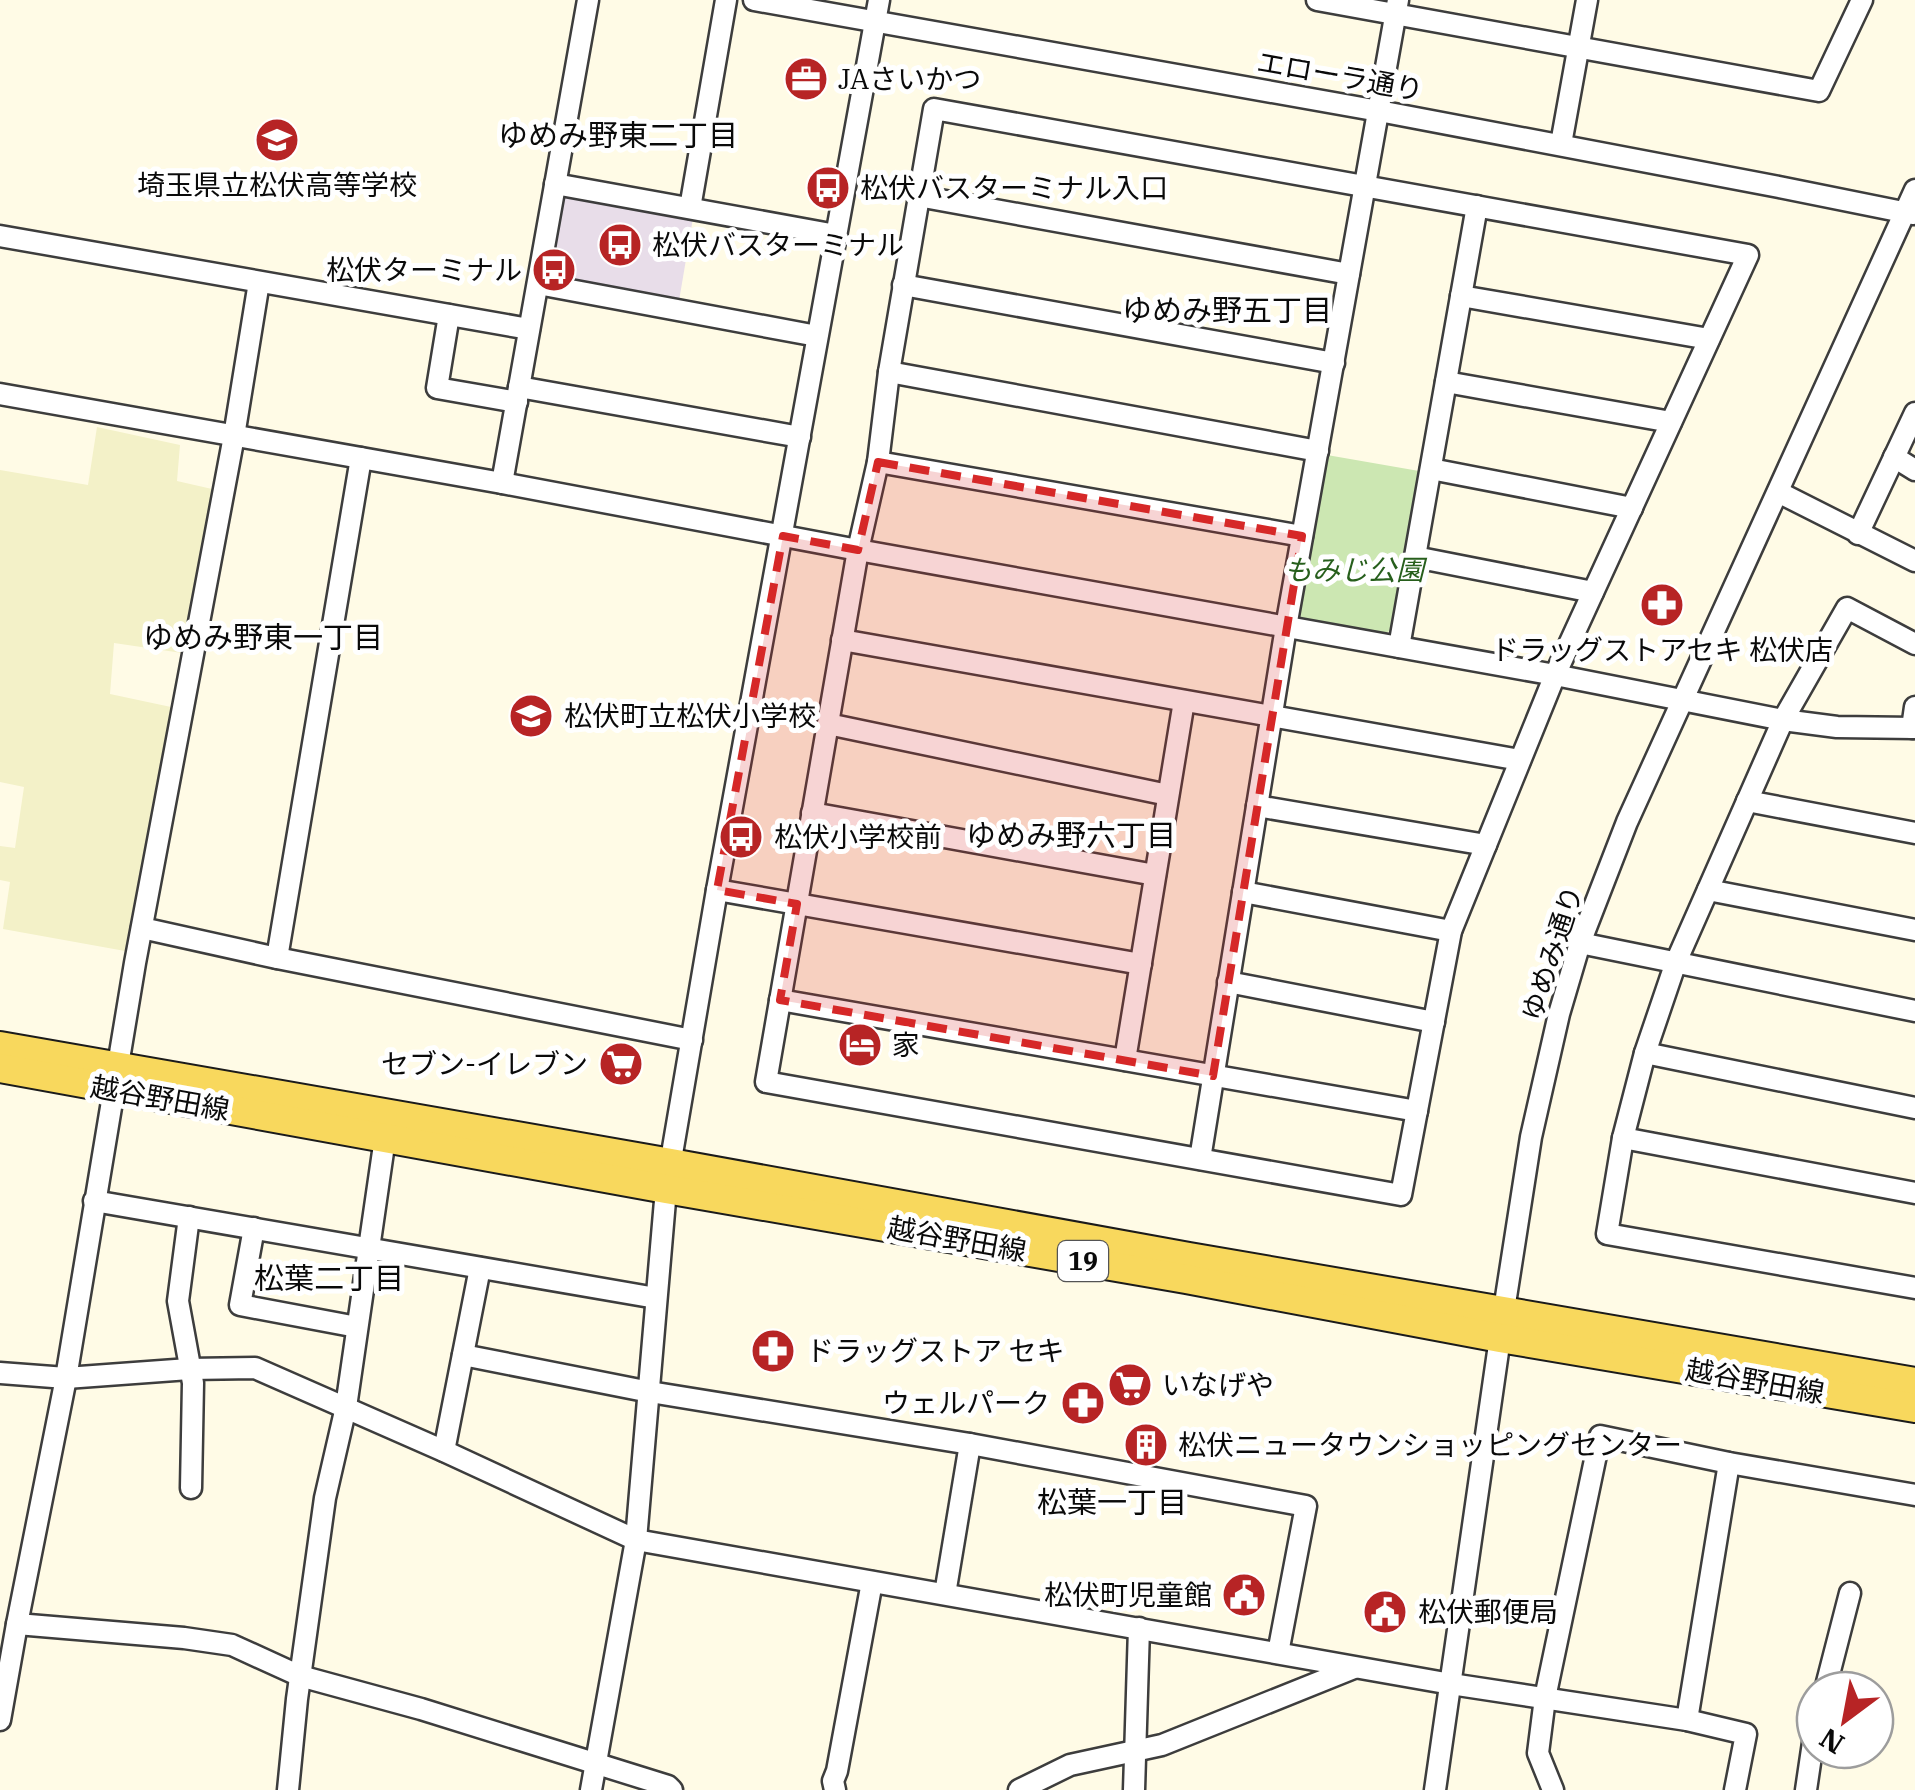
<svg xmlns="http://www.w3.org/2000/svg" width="1915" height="1790" viewBox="0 0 1915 1790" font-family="'IBM Plex Serif','Noto Sans JP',serif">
<rect width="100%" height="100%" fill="#fffbe6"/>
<polygon fill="#e8dde9" points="565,192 693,218 679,301 550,278 546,273 560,196"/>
<polygon fill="#f3f1c8" points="97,427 180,445 177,481 212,489 182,653 114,643 110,694 171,707 125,951 3,929 10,882 0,880 0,846 15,848 24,787 0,782 0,470 88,485"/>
<polygon fill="#cce7b2" points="1327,455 1419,471 1393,630 1384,633 1304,621 1297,613"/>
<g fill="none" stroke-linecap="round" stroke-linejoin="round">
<defs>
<g id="minor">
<polyline points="754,0 1379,111 1779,187 1913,214"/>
<polyline points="1317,0 1819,91 1862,0"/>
<polygon points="934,109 1748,255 1555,675 1451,931 1401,1195 766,1082 858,550 878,462 889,372"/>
<polyline points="1561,144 1587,0"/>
<polyline points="555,184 836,235"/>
<polyline points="918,196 1349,274"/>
<polyline points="690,208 726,0"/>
<polyline points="0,236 529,329"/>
<polyline points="538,284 817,336"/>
<polyline points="903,285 1334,363"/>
<polyline points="1461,296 1709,339"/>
<polyline points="449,315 437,388 517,402"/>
<polyline points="889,372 1318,451"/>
<polyline points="1446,382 1671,422"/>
<polyline points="519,387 800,437"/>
<polyline points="0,394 502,483 858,550 1555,675 1783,720 1837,727 1915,728"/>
<polyline points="1894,457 1915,470"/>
<polyline points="878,462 1302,536"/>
<polyline points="1431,469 1632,508"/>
<polyline points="502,483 588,0"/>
<polyline points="1778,492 1915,561"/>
<polyline points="1858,534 1915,413"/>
<polyline points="1415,557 1593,592"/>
<polyline points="842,640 1520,760"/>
<polyline points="1915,644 1847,608 1783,720 1676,962 1645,1053 1623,1138 1607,1234 1915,1288"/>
<polyline points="1399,647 1477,206"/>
<polyline points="828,724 1168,795"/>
<polyline points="1912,728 1915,707"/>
<polyline points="1747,801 1915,833"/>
<polyline points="1257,806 1486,845"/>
<polyline points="812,813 1155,875"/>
<polyline points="717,890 1141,964"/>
<polyline points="1708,890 1915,930"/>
<polyline points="1243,892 1451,931"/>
<polyline points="142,928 277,958 692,1040"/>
<polyline points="1580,943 1915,1011"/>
<polyline points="277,958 361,458"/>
<polyline points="1228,982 1434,1022"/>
<polyline points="780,1000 1417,1111"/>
<polyline points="1645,1053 1915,1108"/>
<polyline points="1125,1060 1184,701"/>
<polyline points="1623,1138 1915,1193"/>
<polyline points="1200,1159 1286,627 1398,0"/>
<polyline points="94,1201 656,1298"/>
<polyline points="189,1217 178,1301 193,1383 191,1488"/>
<polyline points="254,1228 240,1305 357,1327"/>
<polyline points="463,1355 650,1392 970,1444 1306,1506 1278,1653"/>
<polyline points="0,1373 66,1378 189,1369 255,1368 444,1451 636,1540 1451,1684 1687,1720 1746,1734 1735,1790"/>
<polyline points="444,1451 480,1268"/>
<polyline points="945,1594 970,1444"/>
<polyline points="17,1624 184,1638 232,1645 300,1676 421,1709 668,1786 672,1790"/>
<polyline points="1825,1690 1850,1593"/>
<polyline points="0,1720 17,1624 66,1378 135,963 234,436 259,282"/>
<polyline points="1687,1720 1729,1463"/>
<polyline points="288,1790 297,1699 325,1498 346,1407 385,1138"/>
<polyline points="591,1790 636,1540 666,1189 717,890 879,0"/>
<polyline points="835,1790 833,1781 837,1771 872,1582"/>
<polyline points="1019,1790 1070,1765 1162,1745 1354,1668"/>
<polyline points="1134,1790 1139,1628"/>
<polyline points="1435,1790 1504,1310 1531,1137 1559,1014 1580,943 1627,822 1915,190"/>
<polyline points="1553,1790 1538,1753 1545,1698 1600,1436 1729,1463 1915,1495"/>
<polyline points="1806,1790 1815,1729"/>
</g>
<g id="major">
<polyline points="0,1046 671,1163 1189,1257 1915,1382"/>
<polyline points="0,1068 666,1189 1186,1279 1500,1338 1915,1408"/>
</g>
</defs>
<use href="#minor" stroke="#3d3d3d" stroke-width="25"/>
<use href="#major" stroke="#1b1b1b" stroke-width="32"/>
<use href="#minor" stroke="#fff" stroke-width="20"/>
<use href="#major" stroke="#f8d85d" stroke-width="28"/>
</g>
<path fill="#d62828" fill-opacity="0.2" stroke="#d62828" stroke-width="8" stroke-dasharray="20 12" stroke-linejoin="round" d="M878,462L1302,536L1213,1076L780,1000L797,904L717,890L783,536L858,550Z"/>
<defs>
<symbol id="office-disc" viewBox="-11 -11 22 22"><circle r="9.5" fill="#b72425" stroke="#fff"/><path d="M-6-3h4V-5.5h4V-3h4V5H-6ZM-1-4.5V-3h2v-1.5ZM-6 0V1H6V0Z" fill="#fff"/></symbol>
<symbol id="school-disc" viewBox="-11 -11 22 22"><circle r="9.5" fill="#b72425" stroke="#fff"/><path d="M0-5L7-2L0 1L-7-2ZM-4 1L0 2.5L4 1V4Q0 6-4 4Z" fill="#fff"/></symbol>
<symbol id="bus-disc" viewBox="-11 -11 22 22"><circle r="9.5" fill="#b72425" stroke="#fff"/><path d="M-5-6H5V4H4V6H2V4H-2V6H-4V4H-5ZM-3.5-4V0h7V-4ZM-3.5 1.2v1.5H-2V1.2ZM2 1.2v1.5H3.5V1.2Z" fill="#fff"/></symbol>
<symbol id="pharmacy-disc" viewBox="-11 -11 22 22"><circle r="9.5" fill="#b72425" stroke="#fff"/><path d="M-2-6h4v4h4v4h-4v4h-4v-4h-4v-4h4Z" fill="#fff"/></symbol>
<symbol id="hotel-disc" viewBox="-11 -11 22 22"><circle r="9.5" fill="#b72425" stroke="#fff"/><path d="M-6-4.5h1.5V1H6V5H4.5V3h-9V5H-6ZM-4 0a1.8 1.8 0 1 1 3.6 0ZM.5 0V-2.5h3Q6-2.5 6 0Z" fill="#fff"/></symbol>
<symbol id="supermarket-disc" viewBox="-11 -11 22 22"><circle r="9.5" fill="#b72425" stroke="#fff"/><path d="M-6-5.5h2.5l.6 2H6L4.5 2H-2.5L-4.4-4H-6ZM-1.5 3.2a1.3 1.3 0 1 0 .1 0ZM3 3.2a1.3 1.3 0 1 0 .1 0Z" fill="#fff"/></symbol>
<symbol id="building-disc" viewBox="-11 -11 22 22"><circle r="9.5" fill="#b72425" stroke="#fff"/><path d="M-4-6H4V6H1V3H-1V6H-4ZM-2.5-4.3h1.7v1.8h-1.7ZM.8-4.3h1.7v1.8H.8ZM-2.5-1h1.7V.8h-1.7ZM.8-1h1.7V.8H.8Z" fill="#fff"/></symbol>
<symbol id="civic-disc" viewBox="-11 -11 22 22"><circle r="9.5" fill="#b72425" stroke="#fff"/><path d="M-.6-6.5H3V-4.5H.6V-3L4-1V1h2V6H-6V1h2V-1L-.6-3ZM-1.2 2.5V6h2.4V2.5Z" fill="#fff"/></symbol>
</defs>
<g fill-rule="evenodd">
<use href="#office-disc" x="781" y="54" width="50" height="50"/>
<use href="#school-disc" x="252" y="115" width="50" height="50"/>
<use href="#bus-disc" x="803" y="163" width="50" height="50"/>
<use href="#bus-disc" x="595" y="220" width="50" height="50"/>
<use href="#bus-disc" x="529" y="245" width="50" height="50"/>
<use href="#pharmacy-disc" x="1637" y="580" width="50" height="50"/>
<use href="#school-disc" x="506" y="691" width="50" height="50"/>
<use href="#bus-disc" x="716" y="812" width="50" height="50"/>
<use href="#hotel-disc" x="835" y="1020" width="50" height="50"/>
<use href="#supermarket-disc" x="596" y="1039" width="50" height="50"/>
<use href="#pharmacy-disc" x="748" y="1326" width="50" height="50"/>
<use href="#supermarket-disc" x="1105" y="1360" width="50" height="50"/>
<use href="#pharmacy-disc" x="1058" y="1378" width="50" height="50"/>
<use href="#building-disc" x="1121" y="1420" width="50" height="50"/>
<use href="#civic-disc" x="1219" y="1570" width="50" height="50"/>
<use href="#civic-disc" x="1360" y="1587" width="50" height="50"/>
</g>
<g text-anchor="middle" stroke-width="10" stroke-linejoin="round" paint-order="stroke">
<rect fill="#fff" stroke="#545454" stroke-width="2.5" x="1058" y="1241" width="50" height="40" rx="8"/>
<g font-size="25" font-weight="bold" fill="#0a0a0a">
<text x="1083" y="1270">19</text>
</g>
<g font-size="28" fill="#0a0a0a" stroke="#fff">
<text transform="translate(1340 76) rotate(10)" y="10">エローラ通り</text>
<text transform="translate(1552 953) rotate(-72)" y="10">ゆめみ通り</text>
<text transform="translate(160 1098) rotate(10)" y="10">越谷野田線</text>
<text transform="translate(957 1239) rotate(10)" y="10">越谷野田線</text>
<text transform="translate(1755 1381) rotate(10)" y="10">越谷野田線</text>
</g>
<g font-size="28" fill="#0a0a0a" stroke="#fff" text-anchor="start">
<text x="838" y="89">JAさいかつ</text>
<text x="277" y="195" text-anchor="middle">埼玉県立松伏高等学校</text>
<text x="860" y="198">松伏バスターミナル入口</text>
<text x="652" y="255">松伏バスターミナル</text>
<text x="522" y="280" text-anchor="end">松伏ターミナル</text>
<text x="1662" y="660" text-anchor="middle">ドラッグストアセキ 松伏店</text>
<text x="564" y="726">松伏町立松伏小学校</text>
<text x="774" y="847">松伏小学校前</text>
<text x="892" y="1055">家</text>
<text x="588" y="1074" text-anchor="end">セブン-イレブン</text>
<text x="806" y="1361">ドラッグストア セキ</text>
<text x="1162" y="1395">いなげや</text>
<text x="1050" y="1413" text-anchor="end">ウェルパーク</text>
<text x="1178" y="1455">松伏ニュータウンショッピングセンター</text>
<text x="1212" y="1605" text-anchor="end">松伏町児童館</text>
<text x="1418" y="1622">松伏郵便局</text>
</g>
<g font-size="28" font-style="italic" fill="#275f1c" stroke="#fff">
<text x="1354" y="580">もみじ公園</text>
</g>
<g font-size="30" fill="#0a0a0a" stroke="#fff">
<text x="618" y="146">ゆめみ野東二丁目</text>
<text x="1227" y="321">ゆめみ野五丁目</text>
<text x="263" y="648">ゆめみ野東一丁目</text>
<text x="1071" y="846">ゆめみ野六丁目</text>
<text x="329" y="1289">松葉二丁目</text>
<text x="1112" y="1513">松葉一丁目</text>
</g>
</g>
<g transform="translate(1845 1720) rotate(212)"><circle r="48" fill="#ffffff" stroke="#9d9d9d" stroke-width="2.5"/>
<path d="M0-8L18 38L0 25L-18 38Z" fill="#b72425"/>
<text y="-15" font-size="28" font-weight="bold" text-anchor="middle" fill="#0a0a0a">N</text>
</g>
</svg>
